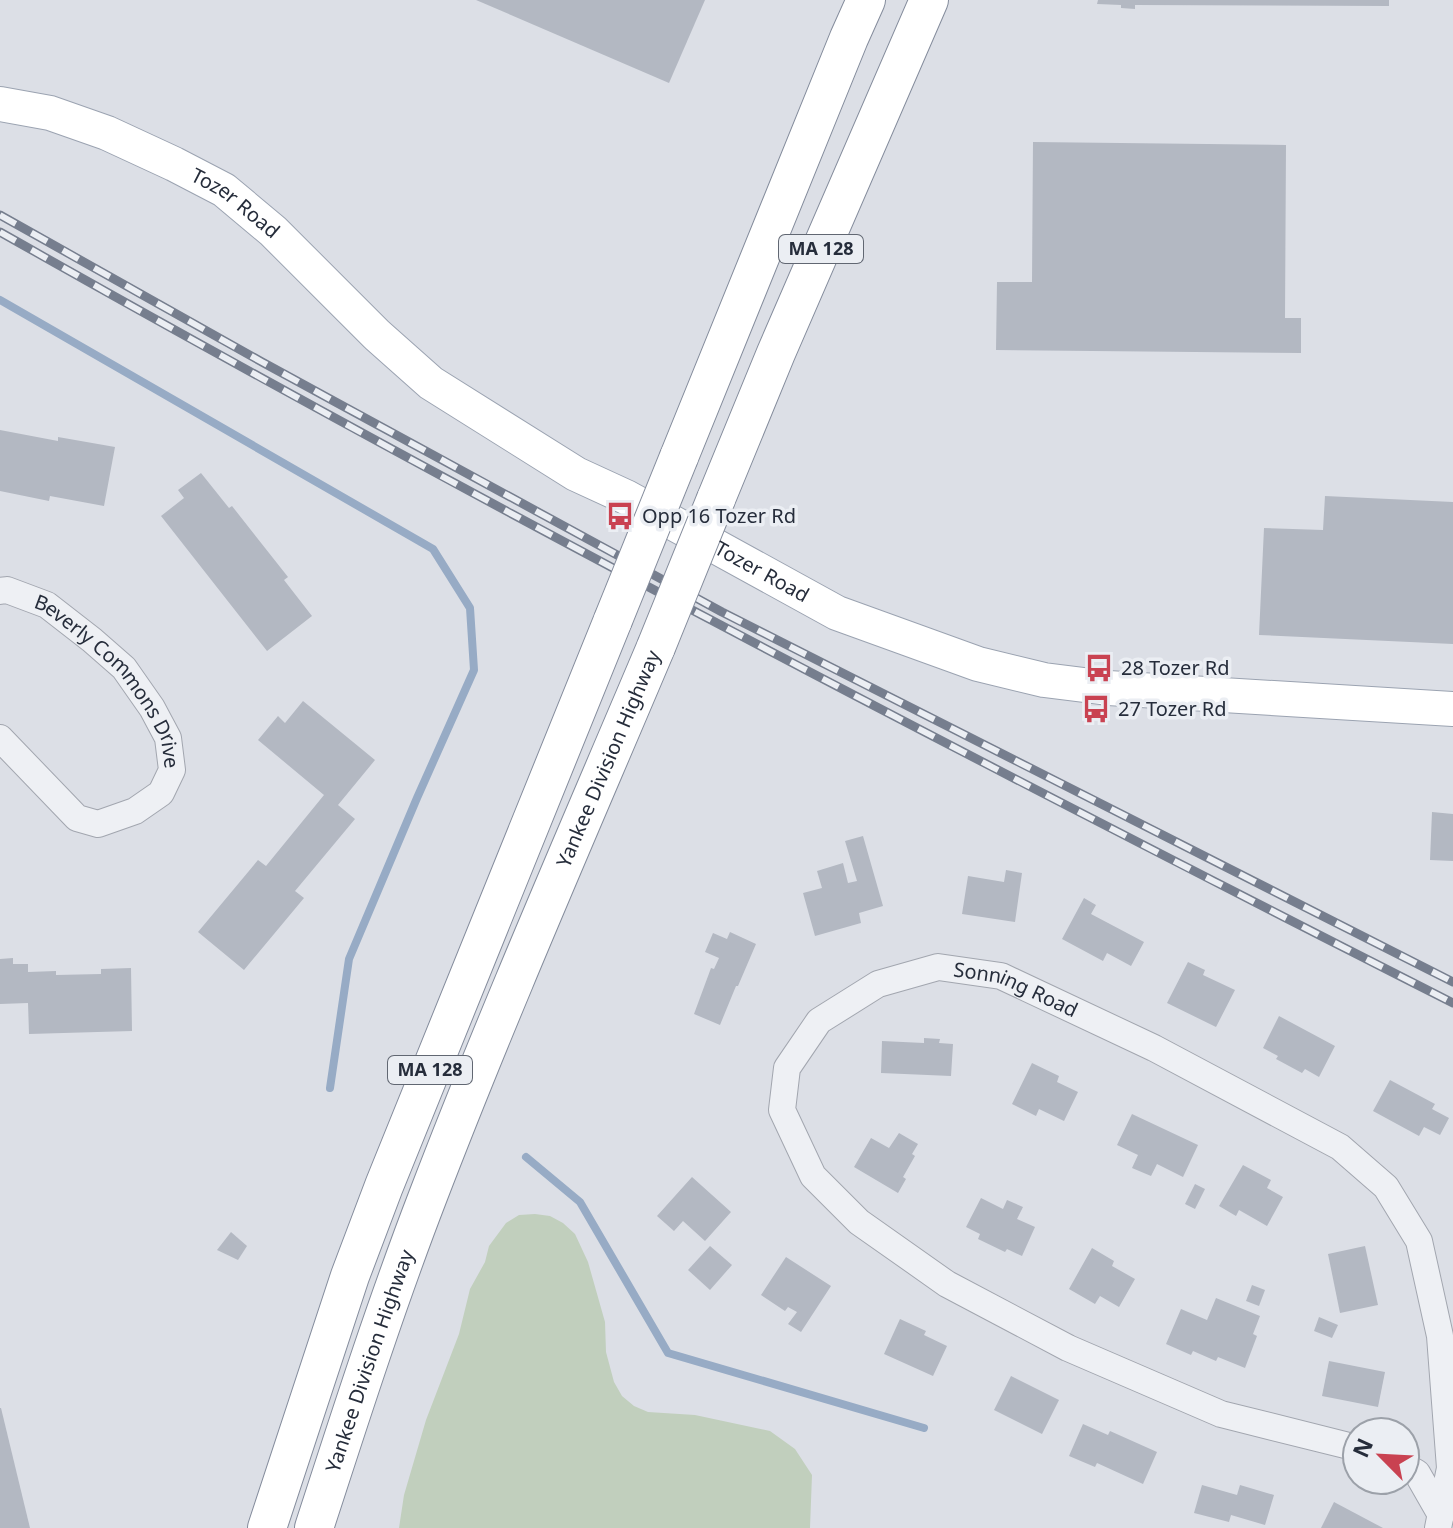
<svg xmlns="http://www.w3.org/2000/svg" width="1453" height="1528" viewBox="0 0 1453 1528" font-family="'Noto Sans',sans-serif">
<rect width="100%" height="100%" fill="#dcdfe6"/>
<polygon fill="#c1cfbd" points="535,1214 550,1216 563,1223 575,1234 588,1262 605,1322 606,1352 614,1382 622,1396 634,1406 648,1412 695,1415 770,1431 795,1449 812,1475 810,1528 399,1528 404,1495 426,1420 459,1334 470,1289 485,1262 489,1246 506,1223 519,1215"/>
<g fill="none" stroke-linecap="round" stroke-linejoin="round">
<g stroke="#97abc5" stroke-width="8">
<polyline points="0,300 433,549 470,608 474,670 417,798 349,959 330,1088"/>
<polyline points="526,1157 580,1202 668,1353 924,1428"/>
</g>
</g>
<g fill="#b3b8c2">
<polygon points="476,0 705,0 669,83"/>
<polygon points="1098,0 1389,0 1389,6 1135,5 1135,9 1121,8 1121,5 1097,4"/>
<polygon points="1033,142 1286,145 1285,318 1301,318 1301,353 996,350 997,282 1032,282"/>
<polygon points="0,430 58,441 58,437 115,447 104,506 50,496 49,501 0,491"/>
<polygon points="201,473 229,508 232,506 288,577 284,580 312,616 267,651 161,516 184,498 178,490"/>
<polygon points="1325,496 1453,502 1453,644 1259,635 1264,528 1323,530"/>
<polygon points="303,701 375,760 338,805 355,819 295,891 304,898 244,970 198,932 258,860 266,866 324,795 258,740 278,716 285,723"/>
<polygon points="1432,812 1453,814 1453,861 1430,860"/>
<polygon points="863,836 883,906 859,913 861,923 815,936 803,893 822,888 817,871 843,863 848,883 857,881 845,841"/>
<polygon points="1006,870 1022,873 1015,922 962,914 968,876 1004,882"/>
<polygon points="1084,898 1096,905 1091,914 1144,942 1131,966 1107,953 1103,961 1062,939"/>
<polygon points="730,932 756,944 738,986 736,986 720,1025 694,1014 711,968 714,969 719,958 705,952 713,933 727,939"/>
<polygon points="13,958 13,964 28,964 28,972 56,971 56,975 101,974 101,969 131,968 132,1031 29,1034 28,1003 0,1004 0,959"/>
<polygon points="1188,962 1205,970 1203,975 1235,990 1216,1027 1167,1003"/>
<polygon points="1279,1016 1335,1046 1319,1077 1305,1069 1302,1073 1276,1059 1278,1056 1263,1048"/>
<polygon points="924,1038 940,1039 939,1043 953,1044 951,1076 881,1073 882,1041 924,1043"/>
<polygon points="1032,1063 1059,1076 1057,1082 1078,1092 1064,1121 1039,1109 1036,1116 1012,1104"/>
<polygon points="1390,1080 1435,1104 1432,1109 1449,1118 1440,1135 1424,1127 1419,1136 1373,1111"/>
<polygon points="1132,1114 1198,1145 1183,1177 1157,1164 1151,1176 1132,1168 1138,1155 1117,1145"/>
<polygon points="899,1133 918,1144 912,1154 915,1156 903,1177 906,1179 898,1193 854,1167 871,1138 889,1148"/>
<polygon points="1243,1165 1271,1180 1267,1188 1283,1197 1267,1226 1239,1210 1236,1216 1219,1206"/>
<polygon points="692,1177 731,1212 705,1241 683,1221 674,1231 657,1216"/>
<polygon points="1195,1184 1205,1189 1195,1209 1185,1204"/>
<polygon points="981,1198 1003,1209 1007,1200 1023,1207 1017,1219 1035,1227 1022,1256 1007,1249 1005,1252 978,1239 980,1234 966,1227"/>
<polygon points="231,1232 247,1246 238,1260 217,1250"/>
<polygon points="710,1246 732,1265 710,1290 688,1270"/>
<polygon points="1365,1246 1378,1305 1340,1313 1328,1254"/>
<polygon points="1092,1248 1114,1261 1112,1266 1135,1279 1119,1307 1100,1296 1095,1304 1069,1289"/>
<polygon points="786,1257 831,1286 801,1332 788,1324 797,1312 788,1307 785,1311 761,1295"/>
<polygon points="1252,1285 1265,1290 1259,1306 1246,1301"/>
<polygon points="1216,1298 1260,1316 1253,1334 1257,1336 1245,1368 1218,1357 1216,1361 1193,1351 1191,1355 1166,1344 1181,1309 1207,1320"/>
<polygon points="1319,1317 1338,1325 1332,1338 1314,1331"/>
<polygon points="900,1319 926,1331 924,1335 947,1346 933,1376 884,1354"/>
<polygon points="1329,1361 1385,1372 1378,1407 1322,1396"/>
<polygon points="1011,1376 1059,1400 1042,1434 994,1410"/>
<polygon points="0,1408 1,1408 30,1528 0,1528"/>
<polygon points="1083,1424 1108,1435 1110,1431 1157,1452 1143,1484 1097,1463 1095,1467 1069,1456"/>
<polygon points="1202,1485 1237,1495 1240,1485 1274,1495 1265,1525 1231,1515 1229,1522 1194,1513"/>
<polygon points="1334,1502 1383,1528 1321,1528"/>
</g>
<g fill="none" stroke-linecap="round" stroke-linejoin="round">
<defs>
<g id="minor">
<path id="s1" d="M0,591L7,590L47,605L92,640L124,668L152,708L168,738L172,770L161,793L135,811L98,824L77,818L0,738"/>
<path id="s2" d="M1357,1448L1221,1414L1068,1348L947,1284L859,1222L813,1176L782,1110L787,1068L819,1021L878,984L938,967L1001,976L1154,1048L1340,1147L1386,1187L1419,1241L1440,1336L1450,1468L1438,1528"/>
<polyline points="1405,1466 1417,1473 1441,1515"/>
</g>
<g id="major">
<path id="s3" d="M0,104L50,113L107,133L174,164L224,190L273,231L377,335L431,383L576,474L626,497L837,613L978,664L1044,680L1108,688L1453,709"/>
</g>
<g id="highway">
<polyline points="679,457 849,38 866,0"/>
<polyline points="716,499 776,353 929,0"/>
<polyline points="267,1528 350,1276 384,1186 613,620"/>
<path id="s4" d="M314,1528C350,1417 386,1305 428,1196C499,1011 579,829 656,647"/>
</g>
</defs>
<use href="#minor" stroke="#a2a6af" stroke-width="28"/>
<use href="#major" stroke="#9ba3b1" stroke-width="36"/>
<use href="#highway" stroke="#848c9c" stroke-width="40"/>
<use href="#minor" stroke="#eef0f4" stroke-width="26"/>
<use href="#major" stroke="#fff" stroke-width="34"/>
<use href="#highway" stroke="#fff" stroke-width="38"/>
<defs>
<g id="rail">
<polyline points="0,215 262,362 722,612 1453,982"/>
<path d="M0,232C477,502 964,755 1453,1003"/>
</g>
</defs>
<use href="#rail" stroke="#767e8e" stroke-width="9"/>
<use href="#rail" stroke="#ebeef3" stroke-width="6" stroke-dasharray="18" stroke-linecap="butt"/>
<defs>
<g id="highway-bridge">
<polyline points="613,620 679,457"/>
<polyline points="656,647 716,499"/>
</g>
</defs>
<use href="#highway-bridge" stroke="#848c9c" stroke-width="40" stroke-linecap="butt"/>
<use href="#highway-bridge" stroke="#fff" stroke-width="38"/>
</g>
<defs>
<symbol id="bus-bare" viewBox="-9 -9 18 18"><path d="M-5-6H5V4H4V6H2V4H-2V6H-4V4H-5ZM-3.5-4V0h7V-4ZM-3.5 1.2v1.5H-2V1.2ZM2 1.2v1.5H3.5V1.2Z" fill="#c94251" stroke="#ebeef3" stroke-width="2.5" paint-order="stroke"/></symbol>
</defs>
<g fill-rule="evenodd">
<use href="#bus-bare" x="600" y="496" width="40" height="40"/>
<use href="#bus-bare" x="1079" y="648" width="40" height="40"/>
<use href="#bus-bare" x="1076" y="689" width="40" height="40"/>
</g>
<g text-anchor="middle" stroke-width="7" stroke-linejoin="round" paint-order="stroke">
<g fill="#ebeef3" stroke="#616772" stroke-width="2">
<rect x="779" y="235" width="84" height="28" rx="6"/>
<rect x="388" y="1056" width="84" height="28" rx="6"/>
</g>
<g font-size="18" font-weight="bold" fill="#262d3b">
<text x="821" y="255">MA 128</text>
<text x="430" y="1076">MA 128</text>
</g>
<g font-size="20" fill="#262d3b" stroke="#ebeef3">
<text dy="7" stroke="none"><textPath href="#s3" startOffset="258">Tozer Road</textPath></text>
<text dy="7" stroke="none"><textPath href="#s3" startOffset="906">Tozer Road</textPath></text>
<text dy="7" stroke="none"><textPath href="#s1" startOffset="150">Beverly Commons Drive</textPath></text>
<text dy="7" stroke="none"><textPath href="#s4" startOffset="824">Yankee Division Highway</textPath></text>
<text dy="7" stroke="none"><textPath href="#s2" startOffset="1002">Sonning Road</textPath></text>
<text dy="7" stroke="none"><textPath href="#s4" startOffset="176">Yankee Division Highway</textPath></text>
</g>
<g font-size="20" fill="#262d3b" stroke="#ebeef3" text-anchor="start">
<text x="642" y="523">Opp 16 Tozer Rd</text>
<text x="1121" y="675">28 Tozer Rd</text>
<text x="1118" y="716">27 Tozer Rd</text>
</g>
</g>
<g transform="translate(1381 1456) rotate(294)"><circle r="38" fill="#ebeef3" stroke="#9ca1a9" stroke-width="2"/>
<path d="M0-6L14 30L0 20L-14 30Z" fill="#c94251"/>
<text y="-12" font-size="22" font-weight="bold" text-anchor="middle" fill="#262d3b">N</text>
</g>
</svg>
